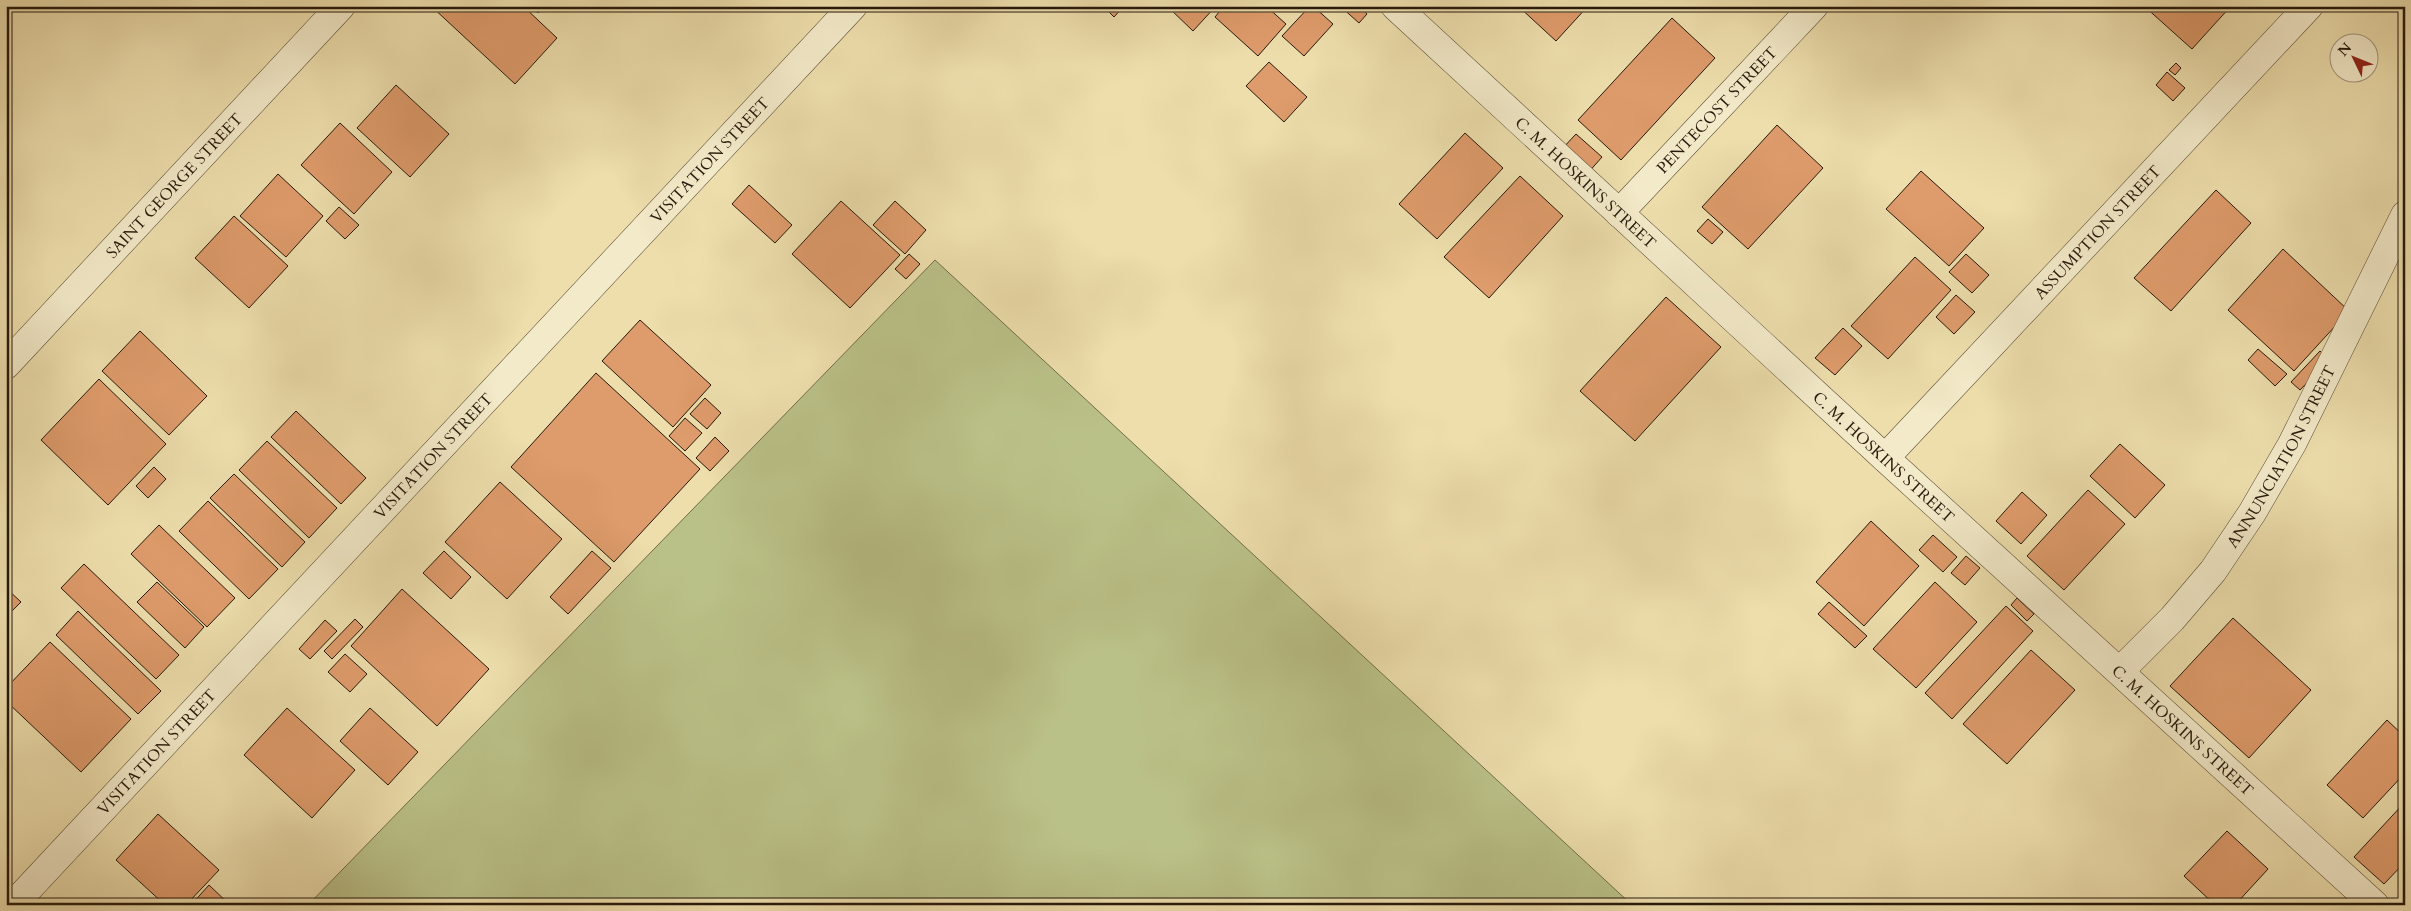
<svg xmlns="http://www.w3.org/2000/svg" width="2411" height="911" viewBox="0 0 2411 911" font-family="Cardo,serif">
<rect width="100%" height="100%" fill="#eddeac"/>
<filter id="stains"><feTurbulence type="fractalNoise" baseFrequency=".004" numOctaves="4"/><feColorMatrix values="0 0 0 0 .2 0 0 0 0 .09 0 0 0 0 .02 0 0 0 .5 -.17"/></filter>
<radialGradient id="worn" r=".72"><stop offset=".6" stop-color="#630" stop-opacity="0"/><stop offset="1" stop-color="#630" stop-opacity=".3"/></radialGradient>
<polygon fill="#bac188" stroke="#706d4a" points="935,260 1632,905 308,905"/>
<g fill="#de9b6b" stroke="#27190c">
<polygon points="431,6 523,6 557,38 515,84"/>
<polygon points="531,6 545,6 538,13"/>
<polygon points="1103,6 1124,6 1114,17"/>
<polygon points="1167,6 1216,6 1193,31"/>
<polygon points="1224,6 1266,6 1286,24 1258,56 1215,17"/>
<polygon points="1310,6 1313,6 1333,24 1304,56 1282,36"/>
<polygon points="1340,6 1359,6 1367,14 1359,23"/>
<polygon points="1518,6 1588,6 1556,41"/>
<polygon points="2144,6 2231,6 2192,49"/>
<polygon points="1672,18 1715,58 1621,160 1578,120"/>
<polygon points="1269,62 1307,97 1284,122 1246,86"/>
<polygon points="2176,63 2181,68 2175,75 2169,70"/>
<polygon points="2167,72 2185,88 2173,101 2156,85"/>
<polygon points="396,85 449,134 410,177 357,128"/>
<polygon points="340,123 392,172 354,214 301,165"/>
<polygon points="1777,125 1823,168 1748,249 1702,207"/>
<polygon points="1465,133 1503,168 1437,239 1399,204"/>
<polygon points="1576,134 1602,157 1587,174 1561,150"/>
<polygon points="1921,171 1984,228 1949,266 1886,209"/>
<polygon points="278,174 323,216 286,257 240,216"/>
<polygon points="1520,176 1563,216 1489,298 1444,257"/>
<polygon points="749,185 792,225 775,243 732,204"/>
<polygon points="2216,190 2251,223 2171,311 2134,278"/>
<polygon points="841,201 900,255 850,308 792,254"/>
<polygon points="895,201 926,230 905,254 873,225"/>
<polygon points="339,207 359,225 345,239 326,221"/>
<polygon points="234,216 288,266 249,308 195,258"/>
<polygon points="1708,219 1723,232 1712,244 1697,231"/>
<polygon points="2283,249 2349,311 2294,371 2228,310"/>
<polygon points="909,254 920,264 906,279 895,269"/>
<polygon points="1966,254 1989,275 1972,293 1949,272"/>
<polygon points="1915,257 1951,290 1888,359 1851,326"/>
<polygon points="1956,295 1975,312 1954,334 1936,317"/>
<polygon points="1666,297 1721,347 1635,441 1580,391"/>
<polygon points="640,320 711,385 673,427 602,361"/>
<polygon points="1843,328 1862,346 1835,375 1815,358"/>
<polygon points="140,331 207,396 169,435 102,371"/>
<polygon points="2258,349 2287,374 2275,386 2248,360"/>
<polygon points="2320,351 2329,360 2300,390 2291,382"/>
<polygon points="596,373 700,469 614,562 511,467"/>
<polygon points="99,379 166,444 108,505 41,440"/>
<polygon points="705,398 721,413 707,429 690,414"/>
<polygon points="296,411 366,478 341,504 271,437"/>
<polygon points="685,418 702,433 685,451 669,436"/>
<polygon points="715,437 729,451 710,471 696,458"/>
<polygon points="267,441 337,508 309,538 239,470"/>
<polygon points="2120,444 2165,485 2135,518 2090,476"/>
<polygon points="154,467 166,479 148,498 136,486"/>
<polygon points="234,474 305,542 282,567 210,498"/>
<polygon points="500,482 562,539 507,599 445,542"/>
<polygon points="2088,490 2125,524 2064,590 2027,556"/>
<polygon points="2022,492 2047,515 2021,544 1996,521"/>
<polygon points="208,501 278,569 249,599 179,531"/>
<polygon points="1871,521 1919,566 1864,626 1816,582"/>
<polygon points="159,525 235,598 207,627 131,554"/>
<polygon points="1933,535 1957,557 1943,572 1919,550"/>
<polygon points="444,551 471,577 451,599 423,573"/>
<polygon points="592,551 611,568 568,614 550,597"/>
<polygon points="1966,556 1980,568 1965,585 1951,573"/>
<polygon points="84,564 179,655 156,679 61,588"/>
<polygon points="157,582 204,627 185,648 137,602"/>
<polygon points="1935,582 1977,622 1916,688 1873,649"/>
<polygon points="6,588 21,602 6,617"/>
<polygon points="402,589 489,669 437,726 351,646"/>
<polygon points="2017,598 2034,614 2027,621 2011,605"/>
<polygon points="1829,602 1867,636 1855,648 1818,614"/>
<polygon points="2006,606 2033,631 1952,719 1925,693"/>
<polygon points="78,611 161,691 138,714 56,635"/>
<polygon points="2233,618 2311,690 2249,758 2170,686"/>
<polygon points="355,619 363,627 332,659 324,651"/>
<polygon points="325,620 337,631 310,659 299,649"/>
<polygon points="50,642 131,719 81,772 6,701 6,688"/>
<polygon points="2031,650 2075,690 2007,764 1963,724"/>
<polygon points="345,654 367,674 350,692 328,672"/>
<polygon points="287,708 355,770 312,818 244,755"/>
<polygon points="370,708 418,752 388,785 340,741"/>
<polygon points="2387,720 2405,737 2405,773 2363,818 2327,785"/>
<polygon points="2405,802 2405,862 2384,884 2354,857"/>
<polygon points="158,814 219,870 186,905 165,905 116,860"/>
<polygon points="2227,831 2268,869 2235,905 2215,905 2184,876"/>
<polygon points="209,885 230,905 191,905"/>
</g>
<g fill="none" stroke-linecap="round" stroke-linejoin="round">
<defs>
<g id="minor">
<path id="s1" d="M1395,6L1885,458L2375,905"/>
<path id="s2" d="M1619,213L1814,6"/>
<path id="s3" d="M6,365L341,6"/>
<path id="s4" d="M1885,458L2309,6"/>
<path id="s5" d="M2120,671L2172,619L2213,571L2252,513L2292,444L2405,215"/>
<path id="s6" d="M13,905L853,6"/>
</g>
</defs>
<use href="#minor" stroke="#584a34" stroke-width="29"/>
<use href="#minor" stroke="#f3eac9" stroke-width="28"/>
</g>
<g text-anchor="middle" stroke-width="4.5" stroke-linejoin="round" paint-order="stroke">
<g font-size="16" fill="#27190c" stroke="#f3eac9">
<text dy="6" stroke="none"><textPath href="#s2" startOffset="142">PENTECOST STREET</textPath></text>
<text dy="6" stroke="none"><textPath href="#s6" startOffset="1020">VISITATION STREET</textPath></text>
<text dy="6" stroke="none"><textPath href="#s1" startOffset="260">C. M. HOSKINS STREET</textPath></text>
<text dy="6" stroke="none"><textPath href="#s3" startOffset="246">SAINT GEORGE STREET</textPath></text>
<text dy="6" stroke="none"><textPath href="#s4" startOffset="310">ASSUMPTION STREET</textPath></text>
<text dy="6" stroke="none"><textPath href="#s6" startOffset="615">VISITATION STREET</textPath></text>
<text dy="6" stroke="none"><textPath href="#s5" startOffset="270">ANNUNCIATION STREET</textPath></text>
<text dy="6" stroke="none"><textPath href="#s1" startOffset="665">C. M. HOSKINS STREET</textPath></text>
<text dy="6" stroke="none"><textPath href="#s1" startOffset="1070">C. M. HOSKINS STREET</textPath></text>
<text dy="6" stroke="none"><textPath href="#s6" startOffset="210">VISITATION STREET</textPath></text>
</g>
</g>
<rect width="2411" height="911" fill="none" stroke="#eddeac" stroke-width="25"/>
<rect x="8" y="8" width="2396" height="896" fill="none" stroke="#27190c" stroke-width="2.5"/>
<rect x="12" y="12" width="2386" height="886" fill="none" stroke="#27190c"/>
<g transform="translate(2354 58) rotate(313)"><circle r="24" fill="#f3eac9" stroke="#a1967d"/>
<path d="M0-4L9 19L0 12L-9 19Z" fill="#8f2418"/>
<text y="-8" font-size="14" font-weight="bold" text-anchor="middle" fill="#27190c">N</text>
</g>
<rect width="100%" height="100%" filter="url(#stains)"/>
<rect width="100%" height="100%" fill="url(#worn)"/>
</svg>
